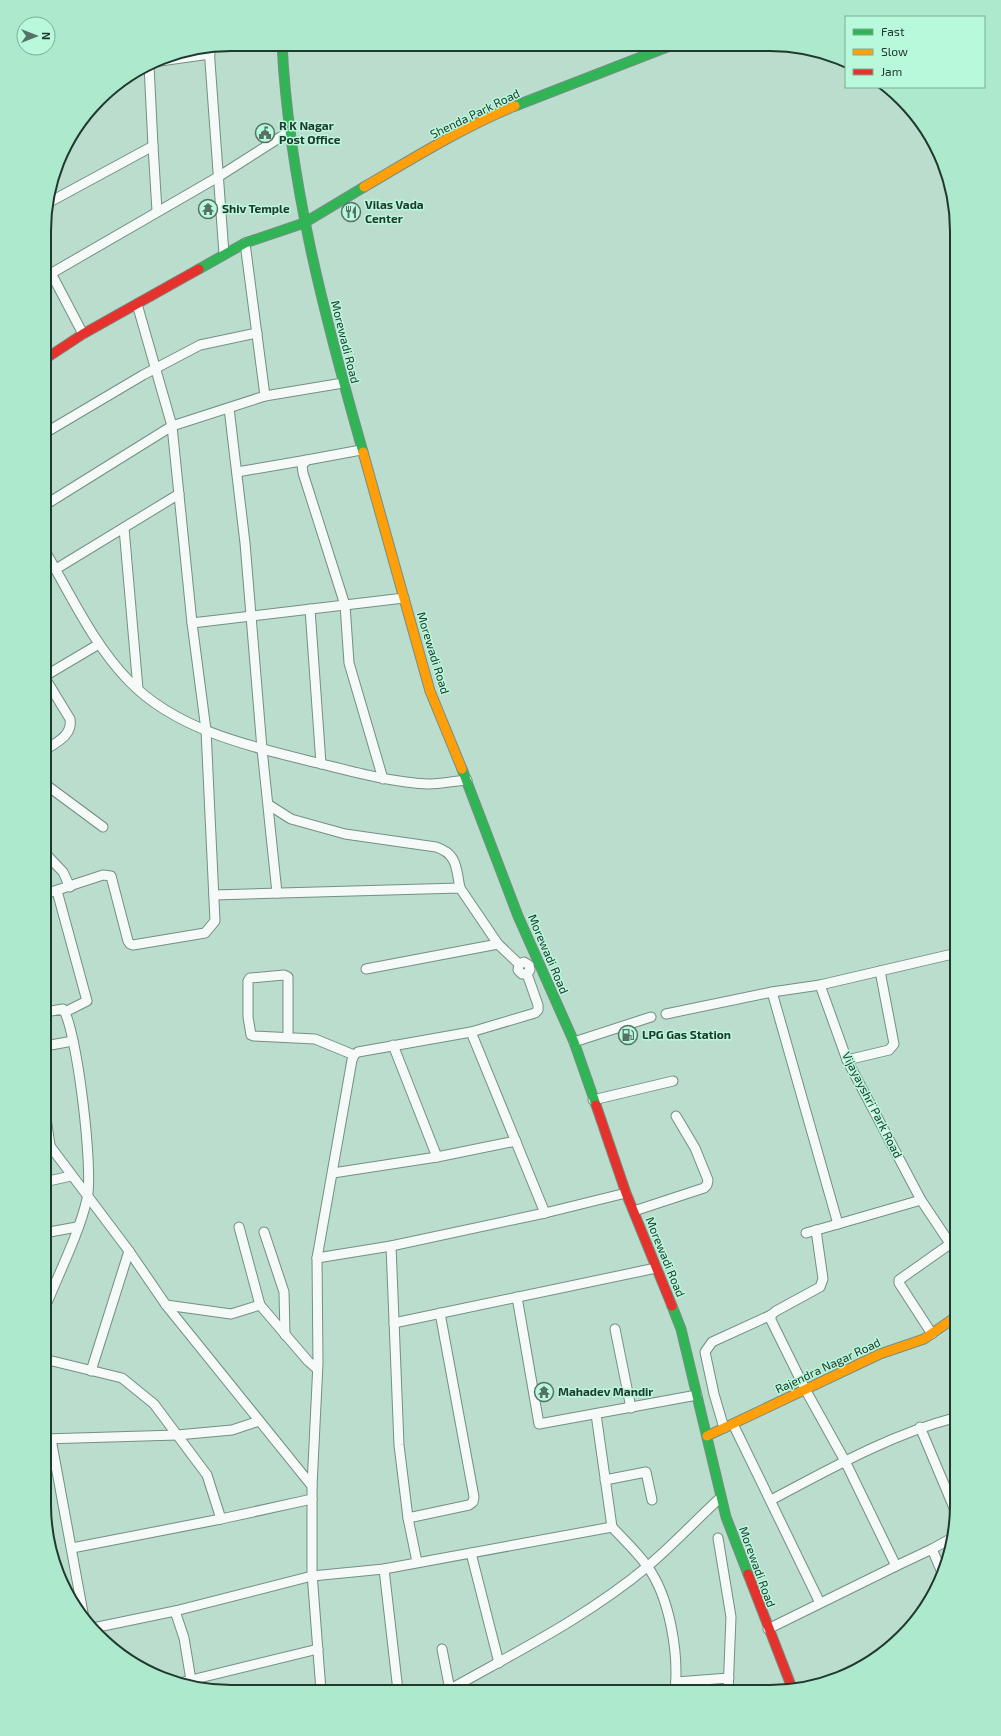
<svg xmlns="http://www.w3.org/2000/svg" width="1001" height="1736" viewBox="0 0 1001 1736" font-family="'Exo 2',sans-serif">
<rect width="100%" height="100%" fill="#bbddcd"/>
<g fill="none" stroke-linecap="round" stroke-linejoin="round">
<defs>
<g id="street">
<polyline points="209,48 224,254"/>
<polyline points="153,62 210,54"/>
<polyline points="149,65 153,146"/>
<polyline points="46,204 153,146 157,211"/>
<polyline points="245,243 265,396"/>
<polyline points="51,273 83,334"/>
<polyline points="45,277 218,177 290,131"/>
<polyline points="229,408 245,543 262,749 277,893"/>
<polyline points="45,433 143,375 200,345 257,333"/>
<polyline points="361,450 307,460 302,465 303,473 345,605 349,663 383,779"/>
<polyline points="237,472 307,460"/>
<polyline points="45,505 172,426 265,396 343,383"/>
<polyline points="124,528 138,689"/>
<path d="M45,551C71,595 93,644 129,681C177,731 253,747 318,763C354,772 390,782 428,784C440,784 454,781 467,780"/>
<polyline points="56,569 179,494"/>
<polyline points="310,609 321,764"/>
<polyline points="192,623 404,598"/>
<polyline points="45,676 99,644"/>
<path d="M45,750C57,742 73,735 70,719L45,678"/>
<polyline points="45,784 103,827"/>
<path d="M269,805L291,819L345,834L436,847C458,854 456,869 460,888"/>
<polyline points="45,853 63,872 70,887"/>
<polyline points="57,891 87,1001 65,1012"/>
<polyline points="45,894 103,875 111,876 128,941 130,944 133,945 205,933 215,921 206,730 192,623 172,426 137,304"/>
<polyline points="214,895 460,888 498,944 519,964"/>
<polyline points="519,964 524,962 529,965 530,970 527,974"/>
<polyline points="366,969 498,944"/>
<polyline points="820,985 847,1060 921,1200"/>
<polyline points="772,992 838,1224 921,1200 957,1254"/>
<polyline points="666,1014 772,992 820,985 957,953"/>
<polyline points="471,1032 545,1213"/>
<polyline points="288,1036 288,977 284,975 250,978 248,981 248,1017 251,1035 254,1036 315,1039 354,1055"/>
<polyline points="574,1042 651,1017"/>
<polyline points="393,1045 437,1157"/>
<polyline points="45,1046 73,1041"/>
<polyline points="847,1060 889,1050 894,1044 880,971"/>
<polyline points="593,1100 673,1081"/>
<polyline points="44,1105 50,1145"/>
<polyline points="44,1138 129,1251 166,1305 312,1486"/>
<polyline points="333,1173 437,1157 516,1141"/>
<polyline points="44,1182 71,1176"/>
<polyline points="634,1211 704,1188 707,1185 708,1180 695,1148 676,1116"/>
<polyline points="239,1227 260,1305 308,1361 317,1369"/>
<polyline points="264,1232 284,1292 285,1335"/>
<polyline points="44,1233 77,1227"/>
<polyline points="806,1233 838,1224"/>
<polyline points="391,1246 399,1445 408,1518 417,1562"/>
<polyline points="317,1258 391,1246 545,1213 626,1193"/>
<polyline points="517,1297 539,1424 697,1395"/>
<polyline points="166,1305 231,1314 260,1305"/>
<path d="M44,1310C58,1275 79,1234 87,1199C94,1173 77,1029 63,1009L45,1012"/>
<polyline points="771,1315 771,1320 805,1389 845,1461 896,1566 932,1549 943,1575"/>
<polyline points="394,1323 656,1268"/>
<polyline points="615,1329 631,1408"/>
<polyline points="932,1334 899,1283 899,1280 950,1244"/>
<polyline points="44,1359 122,1378 154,1404 207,1475 221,1519 312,1499"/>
<polyline points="91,1371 129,1251"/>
<polyline points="596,1414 612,1527"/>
<polyline points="733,1424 820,1603"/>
<polyline points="920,1427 957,1515"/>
<polyline points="724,1428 714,1394 705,1352 712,1342 771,1315 776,1311 820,1287 823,1279 816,1230"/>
<polyline points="44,1439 177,1435 232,1430 259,1421"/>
<polyline points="51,1439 84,1618"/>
<polyline points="605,1480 646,1472 652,1500"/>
<path d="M771,1500C830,1469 889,1435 954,1418"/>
<polyline points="408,1518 469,1505 473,1502 474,1497 440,1313"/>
<polyline points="718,1538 731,1617 728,1692"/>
<polyline points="72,1548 221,1519"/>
<polyline points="932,1549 952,1538"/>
<polyline points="471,1553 499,1663"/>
<polyline points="384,1569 398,1691"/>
<polyline points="175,1611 184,1638 191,1680"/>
<path d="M93,1628L175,1611L312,1576L384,1569L612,1527C624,1540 637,1552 647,1566C670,1597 679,1654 675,1692"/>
<polyline points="768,1629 896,1566"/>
<polyline points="442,1649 450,1690"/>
<polyline points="676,1682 729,1678"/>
<polyline points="179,1683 318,1649"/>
<polyline points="321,1691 312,1573 312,1486 318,1363 317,1258 352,1060 354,1055 358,1052 471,1032 535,1013 538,1010 538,1005 527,974 522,974 518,970 519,964"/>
<path d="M447,1691C516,1652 587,1617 648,1566C673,1545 696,1520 720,1498"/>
</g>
<g id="fast">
<path d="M282,44C289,183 325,318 363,452"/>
<polyline points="515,106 667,47"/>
<polyline points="199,269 245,243 304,223 364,187"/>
<polyline points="462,769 518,916 574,1042 596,1105"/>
<polyline points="672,1306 681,1329 726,1517 748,1574"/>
</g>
<g id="slow">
<path d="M364,187C412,159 463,127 515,106"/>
<polyline points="363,452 430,691 462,769"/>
<polyline points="707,1436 880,1354 924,1339 957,1316"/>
</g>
<g id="jam">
<polyline points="45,359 83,334 199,269"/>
<polyline points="596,1105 626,1193 672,1306"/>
<polyline points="748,1574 792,1688"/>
</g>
</defs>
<use href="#street" stroke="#748f83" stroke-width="11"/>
<use href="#fast" stroke="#748f83" stroke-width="11"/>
<use href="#slow" stroke="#748f83" stroke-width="11"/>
<use href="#jam" stroke="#748f83" stroke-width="11"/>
<use href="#street" stroke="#f5faf8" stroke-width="9"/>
<use href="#fast" stroke="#30b455" stroke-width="9"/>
<use href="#slow" stroke="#ff9f0a" stroke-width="9"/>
<use href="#jam" stroke="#e5322d" stroke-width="9"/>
</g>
<defs>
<symbol id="civic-ring" viewBox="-11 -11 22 22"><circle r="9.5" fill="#b9f9db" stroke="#567266" stroke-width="1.5"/><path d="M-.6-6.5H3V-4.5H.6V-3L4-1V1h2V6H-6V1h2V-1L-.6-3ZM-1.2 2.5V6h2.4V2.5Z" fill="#567266"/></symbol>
<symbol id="temple-ring" viewBox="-11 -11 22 22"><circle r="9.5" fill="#b9f9db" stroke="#567266" stroke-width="1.5"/><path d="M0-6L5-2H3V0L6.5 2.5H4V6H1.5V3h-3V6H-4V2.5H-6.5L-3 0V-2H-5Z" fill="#567266"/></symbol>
<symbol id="restaurant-ring" viewBox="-11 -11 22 22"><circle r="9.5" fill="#b9f9db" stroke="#567266" stroke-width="1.5"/><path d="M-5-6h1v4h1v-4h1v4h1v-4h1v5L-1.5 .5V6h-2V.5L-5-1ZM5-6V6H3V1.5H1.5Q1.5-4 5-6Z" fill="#567266"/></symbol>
<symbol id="fuel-ring" viewBox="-11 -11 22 22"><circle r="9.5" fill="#b9f9db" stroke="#567266" stroke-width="1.5"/><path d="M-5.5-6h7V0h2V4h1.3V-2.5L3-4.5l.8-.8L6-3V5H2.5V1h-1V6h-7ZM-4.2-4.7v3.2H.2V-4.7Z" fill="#567266"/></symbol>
</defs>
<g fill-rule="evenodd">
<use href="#civic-ring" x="254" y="122" width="22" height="22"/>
<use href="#temple-ring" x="197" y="198" width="22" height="22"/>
<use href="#restaurant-ring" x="340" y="201" width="22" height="22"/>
<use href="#fuel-ring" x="617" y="1024" width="22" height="22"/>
<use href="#temple-ring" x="533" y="1381" width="22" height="22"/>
</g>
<g text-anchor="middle" stroke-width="3" stroke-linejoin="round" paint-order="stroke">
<g font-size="12" fill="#20392e" stroke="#b9f9db">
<text transform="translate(475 114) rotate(-26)" y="4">Shenda Park Road</text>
<text transform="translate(345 342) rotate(76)" y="4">Morewadi Road</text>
<text transform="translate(433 653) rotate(73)" y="4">Morewadi Road</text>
<text transform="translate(548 954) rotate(67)" y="4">Morewadi Road</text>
<text transform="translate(872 1105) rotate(63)" y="4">Vijayayshri Park Road</text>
<text transform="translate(665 1257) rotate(68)" y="4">Morewadi Road</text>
<text transform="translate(828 1366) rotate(-25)" y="4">Rajendra Nagar Road</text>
<text transform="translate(757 1567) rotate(70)" y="4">Morewadi Road</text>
</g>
<g font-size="12" font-weight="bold" fill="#20392e" stroke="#b9f9db" text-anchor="start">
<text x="279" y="130">R K Nagar<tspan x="279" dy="14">Post Office</tspan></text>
<text x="365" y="209">Vilas Vada<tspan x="365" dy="14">Center</tspan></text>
<text x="222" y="213">Shiv Temple</text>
<text x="642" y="1039">LPG Gas Station</text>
<text x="558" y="1396">Mahadev Mandir</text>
</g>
</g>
<path d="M0 0H1001V1736H0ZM231 51H770A180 180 0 0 1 950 231V1505A180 180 0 0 1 770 1685H231A180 180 0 0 1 51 1505V231A180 180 0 0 1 231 51Z" fill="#adeacd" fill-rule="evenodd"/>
<path fill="none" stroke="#20392e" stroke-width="2" d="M231 51H770A180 180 0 0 1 950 231V1505A180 180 0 0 1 770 1685H231A180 180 0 0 1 51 1505V231A180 180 0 0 1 231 51Z"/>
<rect x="845" y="16" width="140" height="72" fill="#b9f9db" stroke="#7cac96"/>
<rect x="853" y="29" width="20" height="6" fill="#30b455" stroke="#7cac96"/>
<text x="881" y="36" font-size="12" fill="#20392e">Fast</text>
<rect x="853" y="49" width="20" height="6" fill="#ff9f0a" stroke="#7cac96"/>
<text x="881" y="56" font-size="12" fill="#20392e">Slow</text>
<rect x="853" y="69" width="20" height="6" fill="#e5322d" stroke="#7cac96"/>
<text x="881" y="76" font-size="12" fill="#20392e">Jam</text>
<g transform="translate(36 36) rotate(90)"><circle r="19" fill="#b9f9db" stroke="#7cac96"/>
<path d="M0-3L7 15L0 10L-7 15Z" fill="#567266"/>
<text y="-6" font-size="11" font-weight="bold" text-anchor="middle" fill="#20392e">N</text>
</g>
</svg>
